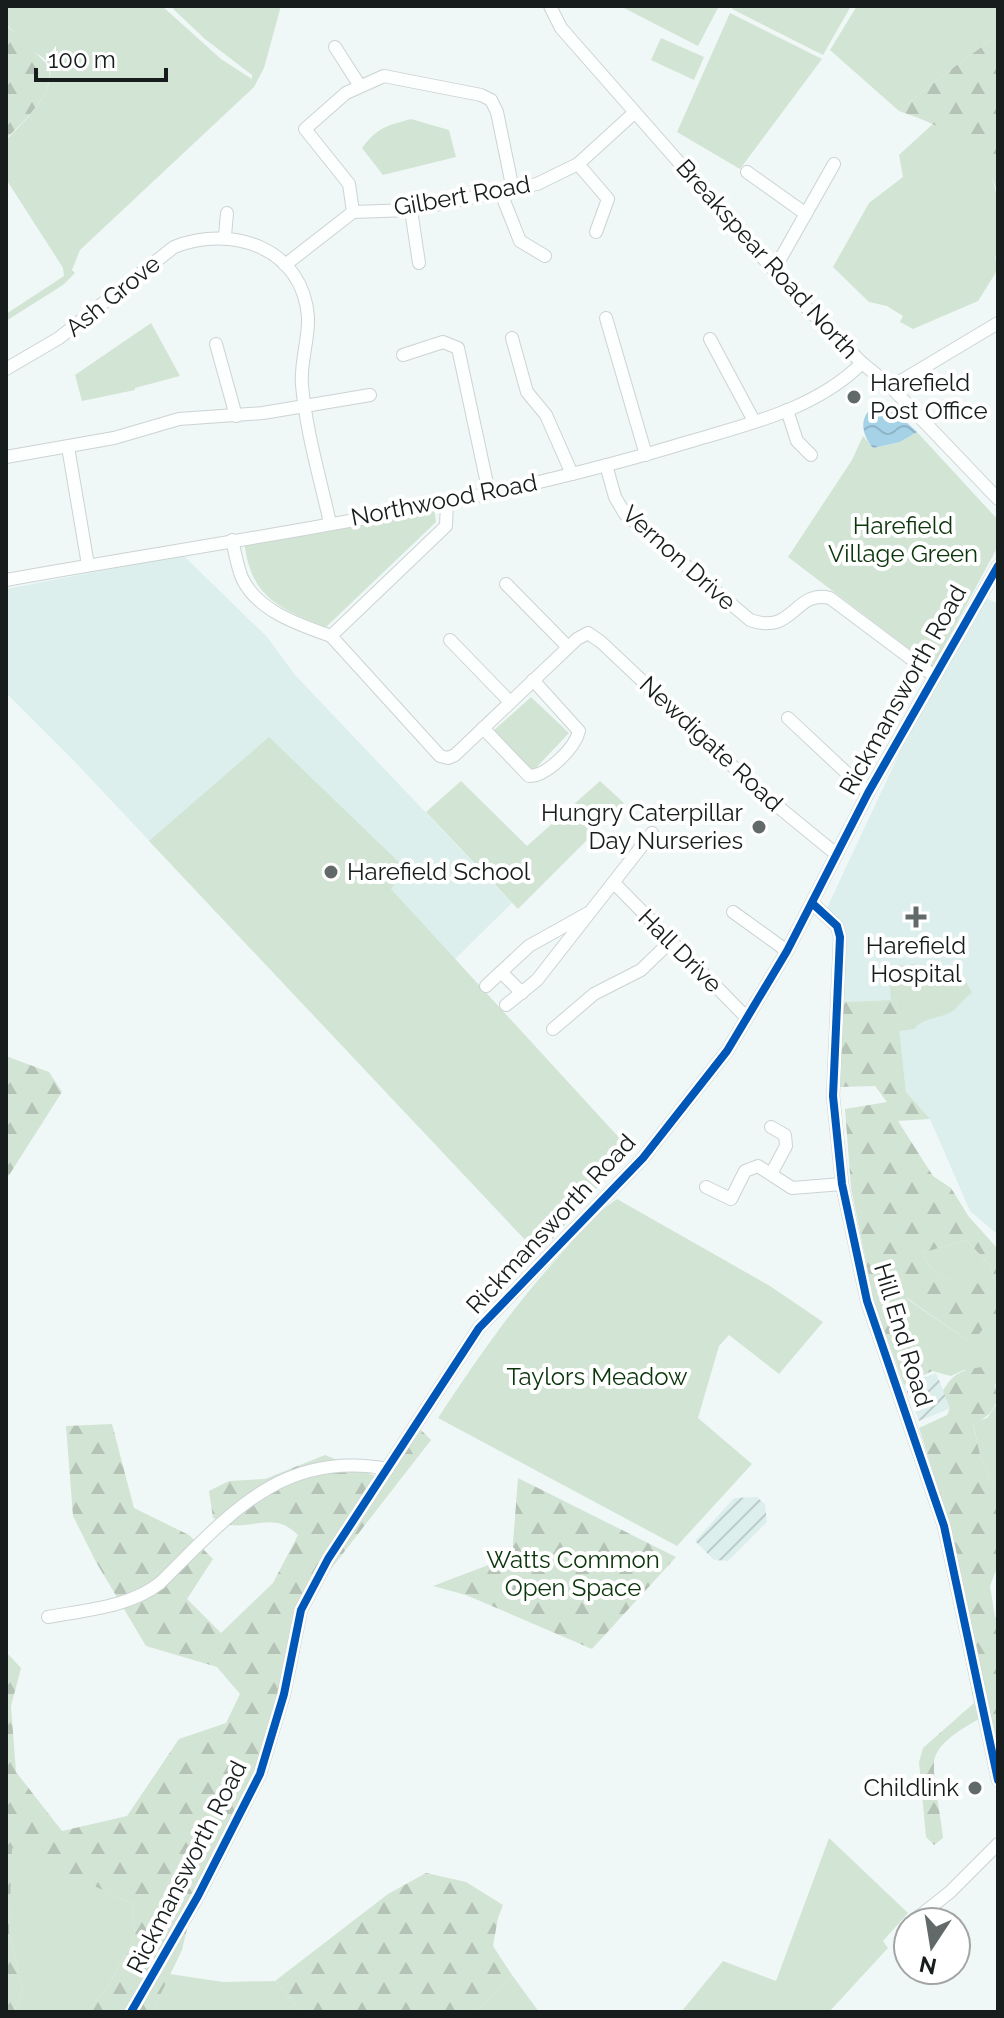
<svg xmlns="http://www.w3.org/2000/svg" width="1004" height="2018" viewBox="0 0 1004 2018" font-family="Raleway,sans-serif">
<defs>
<pattern id="industrial-furrows" width="10" height="10" patternUnits="userSpaceOnUse" patternTransform="scale(2)"><rect width="10" height="10" fill="#ddefec"/><path d="M-1 1l2-2M0 10L10 0M9 11l2-2" fill="none" stroke="#bdccca"/></pattern>
<pattern id="forest-firs" width="22" height="20" patternUnits="userSpaceOnUse" patternTransform="scale(2)"><rect width="22" height="20" fill="#d2e4d4"/><path d="M5 1l3.5 6h-7zM16 11l3.5 6h-7z" fill="#b4c3b5"/></pattern>
<pattern id="water-waves" width="16" height="10" patternUnits="userSpaceOnUse" patternTransform="scale(2)"><rect width="16" height="10" fill="#a6d2e8"/><path d="M0 5q4-4 8 0t8 0" fill="none" stroke="#8eb4c6"/></pattern>
</defs>
<rect width="100%" height="100%" fill="#eff8f7"/>
<g fill="#ddefec">
<polygon points="183,555 268,638 295,675 512,903 454,960 623,1142 623,1158 542,1251 530,1245 75,762 6,693 6,589"/>
<polygon points="982,596 998,604 998,1235 970,1211 930,1119 906,1092 896,1001 843,1002 843,925 826,910 928,692"/>
</g>
<g fill="url(#industrial-furrows)">
<polygon points="936,1373 951,1408 919,1421 904,1385"/>
<polygon points="757,1497 765,1504 767,1522 728,1561 714,1560 695,1541 734,1498"/>
</g>
<g fill="#d2e4d4">
<path d="M6,6H162L221,59L252,79V75L205,39L170,6H281L264,68L254,87L80,250L72,270L75,273L63,285L6,321V314L64,276L63,268L6,179V140C22,124 62,87 47,62C43,56 33,52 27,47C20,40 14,31 6,24Z"/>
<polygon points="620,6 719,6 698,46"/>
<polygon points="733,6 851,6 823,55 732,9"/>
<polygon points="857,6 998,6 998,35 939,78 899,111 830,50"/>
<polygon points="730,13 822,59 740,169 677,132"/>
<polygon points="661,38 704,57 694,80 651,60"/>
<path d="M411,119L449,130L456,157L383,175L362,148C378,127 386,126 411,119Z"/>
<path d="M934,123C946,130 961,137 971,146C1002,174 998,212 998,251L995,258L998,261V269L978,301L913,329L900,322L903,316L887,306L869,302L833,267L869,203L903,177L899,155Z"/>
<polygon points="151,323 180,376 135,388 135,390 82,401 75,375"/>
<polygon points="917,432 998,520 998,546 933,667 788,557 852,460 863,436 873,448 900,442"/>
<path d="M434,506L436,522L326,627C278,608 250,597 244,540Z"/>
<polygon points="531,697 569,733 533,771 492,732"/>
<polygon points="269,737 406,869 391,889 623,1142 623,1158 542,1251 530,1245 149,841"/>
<polygon points="461,781 527,846 600,781 624,803 518,909 426,812"/>
<path d="M939,963L948,970L961,971L972,993C963,998 959,1007 951,1012C939,1019 924,1017 914,1029L899,1031L896,1001L891,1000L888,967L915,964L919,967Z"/>
<path d="M617,1199L770,1286L823,1322L779,1374L729,1335L719,1346L698,1418L752,1464L677,1546L438,1418C477,1359 512,1308 560,1255C578,1235 594,1214 617,1199Z"/>
<path d="M966,1240L990,1265L998,1291V1386L964,1370L951,1376L932,1371L907,1345L906,1298L971,1343L975,1280C944,1281 937,1282 922,1253Z"/>
<polygon points="998,1403 998,1495 981,1459 973,1423 987,1418"/>
<polygon points="829,1838 908,1913 883,1941 888,1948 829,2012 681,2012 723,1961 776,1981"/>
<polygon points="11,1847 133,1904 135,1937 108,1987 87,2012 13,2012 23,1992 9,1931"/>
<polygon points="170,1974 223,1982 275,1981 302,2012 152,2012"/>
<polygon points="512,1975 539,2012 476,2012"/>
</g>
<g fill="url(#forest-firs)">
<path d="M6,25C11,29 46,62 47,65C60,90 22,123 6,139Z"/>
<path d="M998,35V194C984,144 945,127 899,111L939,78Z"/>
<path d="M896,1000L906,1092L930,1119L898,1121L933,1176L951,1188L969,1217L998,1249V1291L990,1265L966,1240L922,1253C937,1282 944,1281 975,1279L998,1312L971,1343L907,1298V1345L932,1371L904,1385L874,1301L851,1188L845,1109L887,1102L875,1086L840,1087L843,1002Z"/>
<polygon points="6,1056 49,1072 62,1092 6,1180"/>
<path d="M982,1367C1004,1389 1003,1411 973,1424L981,1459L998,1495V1565L990,1586L995,1617L998,1618V1743L990,1713C974,1722 936,1740 934,1762C933,1781 941,1817 943,1838L934,1845L926,1837L919,1762L923,1748L974,1703L942,1538L946,1513L919,1428L947,1415L950,1408L943,1391C953,1373 962,1370 982,1367Z"/>
<path d="M414,1423L431,1440L299,1610L270,1741L195,1895L182,1950L152,2012H87L108,1987L135,1937L133,1904L12,1848L9,1931L23,1992L13,2012H6V1652L21,1668L11,1706L16,1772L62,1831L127,1816L179,1739L226,1723L240,1694L217,1667L146,1646L96,1562L73,1516L66,1426L112,1424L134,1508L189,1535L213,1559L187,1599L221,1633L273,1583L298,1535C275,1512 256,1528 231,1525C225,1524 218,1520 213,1518L209,1491L229,1481L265,1479L325,1455L375,1476Z"/>
<polygon points="518,1478 676,1557 592,1649 466,1595 433,1586 512,1556"/>
<polygon points="426,1873 466,1882 503,1905 498,1918 493,1946 512,1975 476,2012 302,2012 275,1981 388,1894"/>
</g>
<path fill="url(#water-waves)" d="M879,404L893,410L917,432L900,442L873,448C860,433 858,413 879,404Z"/>
<g fill="none" stroke-linecap="round" stroke-linejoin="round">
<defs>
<g id="minor">
<polyline points="550,6 561,28 806,307 862,363 889,385 998,499"/>
<polyline points="335,47 360,86"/>
<polyline points="578,164 608,199 596,232"/>
<polyline points="747,172 806,214"/>
<polyline points="501,193 520,241 545,256"/>
<polyline points="411,210 419,263"/>
<polyline points="353,212 349,184 305,129 346,93 384,76 481,95 491,100 497,112 513,190"/>
<polyline points="225,236 227,213"/>
<polyline points="285,265 353,212 411,210 537,184 578,164 634,113"/>
<polyline points="774,270 834,164"/>
<polyline points="606,318 646,455"/>
<polyline points="512,338 527,392 546,415 572,474"/>
<polyline points="710,339 754,421"/>
<polyline points="216,344 236,416"/>
<polyline points="403,355 443,342 458,348 489,493"/>
<path d="M6,369L59,338L174,247C232,224 303,248 308,317C309,340 300,362 302,385C306,431 320,478 330,523"/>
<polyline points="891,387 998,323"/>
<polyline points="787,410 797,441 811,455"/>
<polyline points="68,447 88,565"/>
<polyline points="6,457 114,438 179,419 263,413 370,395"/>
<path d="M606,465L615,497L625,514L750,620C794,636 794,589 830,598L934,676"/>
<path d="M232,540C235,552 237,566 242,578C257,611 300,625 331,636L446,526L447,501"/>
<path d="M6,580C234,539 466,510 688,442C749,424 816,409 862,363"/>
<polyline points="506,584 568,647"/>
<polyline points="331,636 440,756 448,758 455,755 577,639 588,633 601,642 759,791 836,854"/>
<polyline points="450,640 510,702"/>
<polyline points="788,718 868,793"/>
<path d="M483,728L529,776C547,776 575,748 579,731L533,680"/>
<polyline points="615,884 746,1017"/>
<polyline points="812,903 837,926 840,937 833,1096 842,1184 867,1301 944,1526 998,1780"/>
<polyline points="733,912 787,951"/>
<polyline points="501,972 522,993"/>
<polyline points="486,986 529,946 588,913"/>
<polyline points="506,1005 537,980 652,833"/>
<polyline points="553,1029 594,994 641,970 670,942"/>
<polyline points="771,1127 785,1135 786,1146 771,1174"/>
<polyline points="706,1187 731,1199 745,1171 758,1166 792,1188 842,1184"/>
<path d="M48,1617C86,1610 130,1607 160,1583C228,1516 282,1449 388,1469"/>
<polyline points="916,1919 950,1892 998,1844"/>
<polyline points="131,2012 198,1896 260,1774 284,1694 301,1610 328,1559 479,1328 643,1158 727,1051 787,951 868,793 998,566"/>
</g>
</defs>
<use href="#minor" stroke="#ccd3d3" stroke-width="14"/>
<use href="#minor" stroke="#fdfefe" stroke-width="12"/>
<defs>
<g id="cycleway">
<polyline points="812,903 837,926 840,937 833,1096 842,1184 867,1301 944,1526 998,1780"/>
<polyline points="131,2012 198,1896 260,1774 284,1694 301,1610 328,1559 479,1328 643,1158 727,1051 787,951 868,793 998,566"/>
</g>
</defs>
<use href="#cycleway" stroke="#fff" stroke-width="13"/>
<use href="#cycleway" stroke="#0057b8" stroke-width="8"/>
</g>
<g fill="#626a69" stroke="#fff" stroke-width="3">
<circle cx="854" cy="397" r="8"/>
<circle cx="759" cy="827" r="8"/>
<circle cx="331" cy="872" r="8"/>
<path d="M912 905h8v8h8v8h-8v8h-8v-8h-8v-8h8z"/>
<circle cx="975" cy="1788" r="8"/>
</g>
<g text-anchor="middle" stroke-width="8" stroke-linejoin="round" paint-order="stroke">
<g font-size="24" fill="#161d1c" stroke="#fff">
<text transform="translate(462 196) rotate(-10)" y="8">Gilbert Road</text>
<text transform="translate(767 259) rotate(48)" y="8">Breakspear Road North</text>
<text transform="translate(113 296) rotate(-39)" y="8">Ash Grove</text>
<text transform="translate(444 500) rotate(-11)" y="8">Northwood Road</text>
<text transform="translate(679 558) rotate(42)" y="8">Vernon Drive</text>
<text transform="translate(903 690) rotate(-61)" y="8">Rickmansworth Road</text>
<text transform="translate(711 744) rotate(43)" y="8">Newdigate Road</text>
<text transform="translate(680 951) rotate(45)" y="8">Hall Drive</text>
<text transform="translate(551 1224) rotate(-47)" y="8">Rickmansworth Road</text>
<text transform="translate(903 1335) rotate(73)" y="8">Hill End Road</text>
<text transform="translate(187 1867) rotate(-63)" y="8">Rickmansworth Road</text>
</g>
<g font-size="24" fill="#161d1c" stroke="#fff" text-anchor="start">
<text x="870" y="391">Harefield<tspan x="870" dy="28">Post Office</tspan></text>
<text x="743" y="821" text-anchor="end">Hungry Caterpillar<tspan x="743" dy="28">Day Nurseries</tspan></text>
<text x="347" y="880">Harefield School</text>
<text x="916" y="954" text-anchor="middle">Harefield<tspan x="916" dy="28">Hospital</tspan></text>
<text x="959" y="1796" text-anchor="end">Childlink</text>
</g>
<g font-size="24" fill="#0b350a" stroke="#fff">
<text x="903" y="534">Harefield<tspan x="903" dy="28">Village Green</tspan></text>
<text x="597" y="1385">Taylors Meadow</text>
<text x="573" y="1568">Watts Common<tspan x="573" dy="28">Open Space</tspan></text>
</g>
</g>
<rect width="1004" height="2018" fill="none" stroke="#161d1c" stroke-width="16"/>
<g transform="translate(932 1946) rotate(192)"><circle r="38" fill="#ffffff" stroke="#a2a5a4" stroke-width="2"/>
<path d="M0-6L14 30L0 20L-14 30Z" fill="#626a69"/>
<text y="-12" font-size="22" font-weight="bold" text-anchor="middle" fill="#161d1c">N</text>
</g>
<path d="M36 68v12h130v-12" fill="none" stroke="#161d1c" stroke-width="4"/>
<text x="48" y="68" font-size="24" fill="#161d1c" stroke="#ffffff" stroke-width="6" paint-order="stroke">100 m</text>
</svg>
